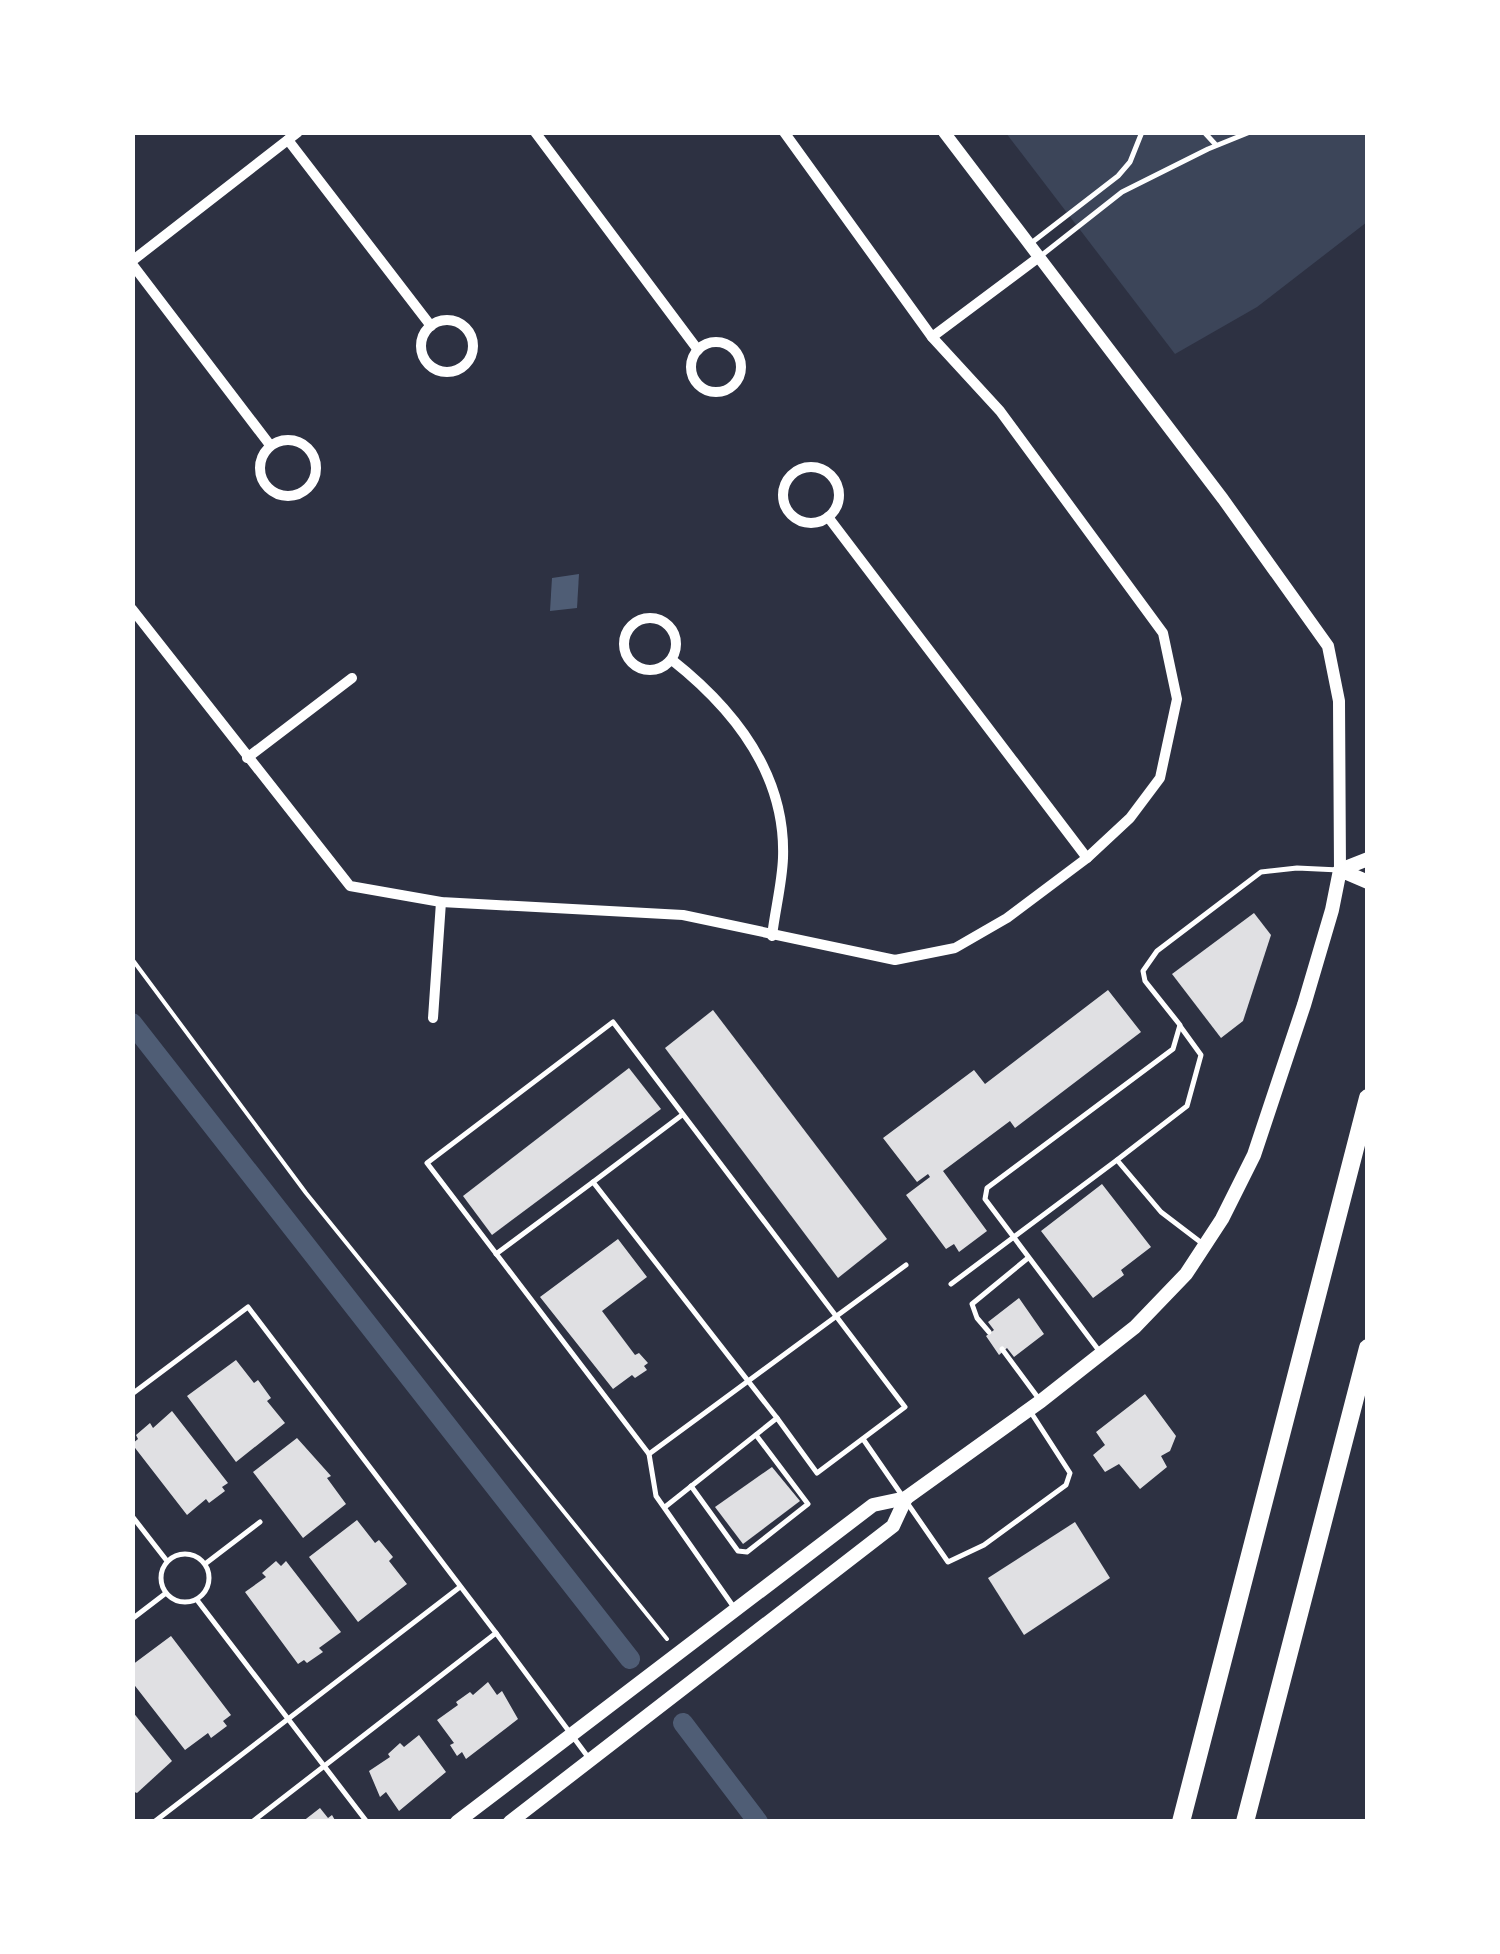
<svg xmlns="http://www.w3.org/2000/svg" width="1500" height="1954" viewBox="0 0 1500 1954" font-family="'Public Sans',sans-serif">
<rect width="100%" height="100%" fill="#2d3142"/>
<polygon fill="#3c4559" points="1006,133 1367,133 1367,222 1257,307 1175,354"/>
<polygon fill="#4f5d75" points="579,574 577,608 550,611 552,578"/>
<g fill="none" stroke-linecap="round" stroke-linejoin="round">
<g stroke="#4f5d75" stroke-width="20">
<polyline points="132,1023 630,1659"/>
<polyline points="683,1723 758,1822"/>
</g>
</g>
<g fill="#e0e0e3">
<polygon points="1254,913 1271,935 1243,1021 1221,1038 1172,974"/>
<polygon points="1108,990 1141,1032 1015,1128 1010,1121 943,1171 987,1231 959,1252 954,1244 946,1249 906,1195 930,1177 928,1174 917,1182 883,1138 974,1070 985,1084"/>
<polygon points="713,1010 887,1239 838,1278 665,1048"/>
<polygon points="629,1068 661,1109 492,1235 463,1196"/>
<polygon points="1102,1184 1151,1247 1121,1270 1124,1275 1093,1298 1041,1231"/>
<polygon points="618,1239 647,1277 602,1311 635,1355 639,1353 648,1363 644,1366 647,1370 635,1378 632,1375 613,1389 540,1297"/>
<polygon points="1019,1298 1044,1334 1014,1357 1007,1348 999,1355 986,1336 994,1330 988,1322"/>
<polygon points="236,1360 254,1383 258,1380 271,1398 267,1401 285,1423 236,1462 187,1396"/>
<polygon points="1145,1394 1176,1436 1170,1451 1161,1456 1167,1467 1140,1489 1119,1464 1105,1472 1093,1455 1105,1445 1096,1432"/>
<polygon points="172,1411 228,1483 222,1487 225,1491 209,1503 206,1499 187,1515 132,1444 138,1439 136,1435 150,1423 153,1428"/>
<polygon points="297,1438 331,1476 327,1478 346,1504 303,1538 253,1472"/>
<polygon points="772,1467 800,1501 743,1544 715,1507"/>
<polygon points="357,1520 375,1543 379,1540 393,1557 389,1561 407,1584 358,1622 309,1557"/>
<polygon points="1075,1522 1110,1578 1024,1635 988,1578"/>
<polygon points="276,1561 281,1566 286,1561 341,1632 319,1648 323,1652 307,1663 304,1660 298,1664 245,1592 266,1577 262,1573"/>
<polygon points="171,1636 231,1715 223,1721 227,1726 211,1738 208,1733 185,1750 132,1682 132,1665"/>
<polygon points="488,1682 497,1695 502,1691 518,1719 466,1759 462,1752 457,1756 450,1745 454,1743 437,1720 458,1705 456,1702 470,1692 473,1695"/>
<polygon points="132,1711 172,1761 137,1793 132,1791"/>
<polygon points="419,1735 446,1772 399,1811 386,1792 380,1797 369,1771 390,1757 388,1754 400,1743 404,1747"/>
<polygon points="320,1808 328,1818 332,1815 336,1822 302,1822"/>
</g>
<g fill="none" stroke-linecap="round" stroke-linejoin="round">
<polyline stroke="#fff" stroke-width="4" points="132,959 306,1193 667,1639"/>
<g stroke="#fff" stroke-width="5">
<polyline points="1204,132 1216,145"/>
<polyline points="1030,244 1118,176 1130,162 1142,132"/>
<polyline points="1042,255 1122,192 1208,149 1250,132"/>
<polyline points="682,1115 593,1182 777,1418"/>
<polyline points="1117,1160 1187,1106 1201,1055 1180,1026"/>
<polyline points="496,1254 593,1182"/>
<polyline points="951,1284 1117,1160 1161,1212 1203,1244"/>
<polyline points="989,1332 977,1318 972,1304 1028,1258"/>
<polyline points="1002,1349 1039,1399"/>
<polyline points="1100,1352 985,1199 987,1188 1173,1049 1180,1025 1145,981 1143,971 1157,951 1261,872 1297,868 1339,870"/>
<polyline points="132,1394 248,1307 496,1633"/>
<polyline points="863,1439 948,1562 984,1545 1066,1485 1070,1473 1030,1411"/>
<polyline points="649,1454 906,1265"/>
<polyline points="691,1486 738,1551 747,1552 808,1504 756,1435"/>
<polyline points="665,1507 777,1418 817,1473 905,1407 613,1022 427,1163 649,1454 656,1496 733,1606"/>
<polyline points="132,1516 167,1561"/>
<circle cx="185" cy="1578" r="24"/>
<polyline points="205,1564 260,1522"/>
<polyline points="197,1600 367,1822"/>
<polyline points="132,1619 166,1593"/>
<polyline points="154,1822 460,1587"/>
<polyline points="252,1822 496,1633 588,1757"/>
</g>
<g stroke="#fff" stroke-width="10">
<polyline points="535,132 698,350"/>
<polyline points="288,140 431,326"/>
<polyline points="132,261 298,132"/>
<polyline points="132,264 270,445"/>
<circle cx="447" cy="346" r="26"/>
<polyline points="932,337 1039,257"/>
<circle cx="716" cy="367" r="25"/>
<circle cx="288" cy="468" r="28"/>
<circle cx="811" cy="495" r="28"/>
<polyline points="828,517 1087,858"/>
<polyline points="132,609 350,886 441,902 683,915 895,960 955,948 1007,918 1087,858 1130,818 1160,778 1177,699 1163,633 1000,411 932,337 784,132"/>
<circle cx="650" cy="644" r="26"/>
<path d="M672,660C734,709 786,775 783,858C782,884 775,910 772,936"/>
<polyline points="247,758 352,678"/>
<polyline points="433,1018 441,902"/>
</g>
<polyline stroke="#fff" stroke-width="12" points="944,132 1223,499 1328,646 1339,701 1340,870"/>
<g stroke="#fff" stroke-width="14">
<polyline points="1340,870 1368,882"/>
<polyline points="1340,870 1368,859"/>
<polyline points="457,1822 873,1505 906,1498 1041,1401 1135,1327 1186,1274 1222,1219 1254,1155 1304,1005 1332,910 1340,870"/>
<polyline points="510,1822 893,1526 906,1498"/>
</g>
<g stroke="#fff" stroke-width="18">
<polyline points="1181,1822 1368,1098"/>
<polyline points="1245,1822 1368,1348"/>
</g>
</g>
<rect width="1500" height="1954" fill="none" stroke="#ffffff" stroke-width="270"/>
</svg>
